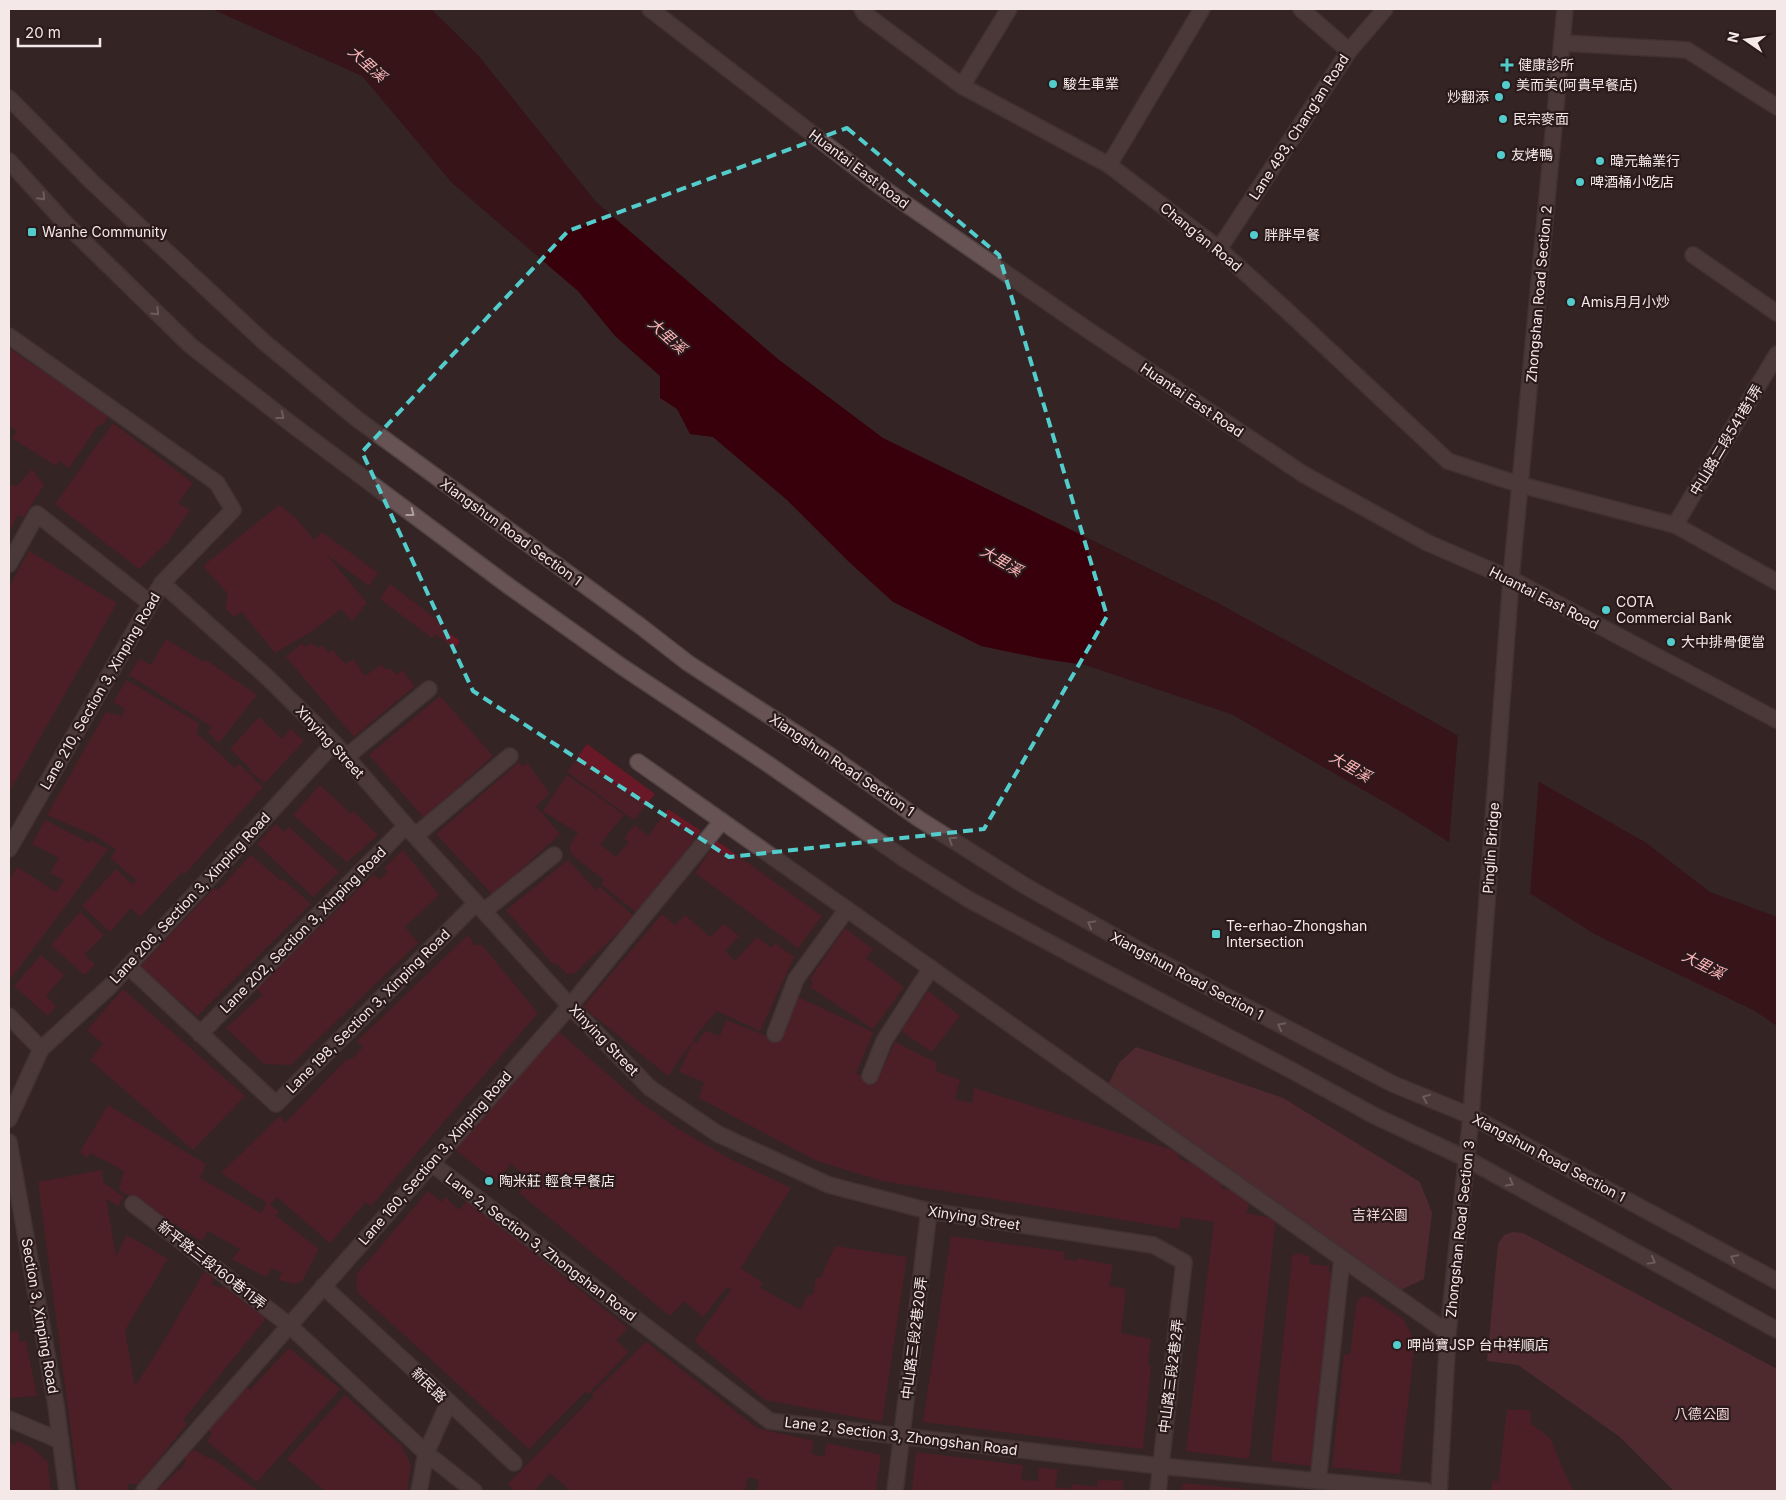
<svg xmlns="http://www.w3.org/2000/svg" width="1786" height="1500" viewBox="0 0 1786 1500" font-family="Inter,'Noto Sans TC',sans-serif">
<rect width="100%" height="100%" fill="#352425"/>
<g fill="#6e3038">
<polygon points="1136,1047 1283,1098 1420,1182 1432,1213 1424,1279 1401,1290 1108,1085 1119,1063"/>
<polygon points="1513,1232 1523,1233 1777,1369 1777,1491 1674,1491 1620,1437 1518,1365 1487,1361 1498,1244 1504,1235"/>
</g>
<polygon fill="#38000b" points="212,9 431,9 478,55 596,202 778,359 883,438 1092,540 1218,603 1411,709 1645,842 1710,892 1777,917 1777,1026 1755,1011 1596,935 1398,810 1231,714 1085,665 1044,659 981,646 893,602 849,562 787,500 713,437 690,434 677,409 660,398 660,376 615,336 578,291 452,183 362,76"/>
<polygon fill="#352425" points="1458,733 1539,778 1530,896 1449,845"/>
<g fill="#681827">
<polygon points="10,349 109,416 102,426 99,424 69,468 59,461 56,466 12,438 17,431 9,426 9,353"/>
<polygon points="113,423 193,483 178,503 190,510 168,542 139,569 55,504"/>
<polygon points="32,469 44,485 23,518 18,515 9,532 9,490 11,484 16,487"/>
<polygon points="279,505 296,518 314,540 322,532 378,573 369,586 327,555 367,603 352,621 341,609 312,631 275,653 242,612 234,617 225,608 228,594 203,566"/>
<polygon points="29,551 117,603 9,792 9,587"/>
<polygon points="390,584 443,624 440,627 460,641 454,649 436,634 432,638 380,599"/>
<polygon points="166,639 204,662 206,660 257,695 219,743 208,733 212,727 129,675 139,659 151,665"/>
<polygon points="302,643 304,647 312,643 319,648 323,645 329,653 333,650 345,664 353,659 365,676 381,665 387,670 390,668 397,675 402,670 415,686 354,737 286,657"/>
<polygon points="127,680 199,723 197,733 235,768 239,764 263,787 184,875 182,872 140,917 131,908 110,932 82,906 116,869 133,885 136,880 110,858 116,850 94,835 47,815 106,712 122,716 125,709 113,702"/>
<polygon points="440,696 493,756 424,818 369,755"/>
<polygon points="259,717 282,739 291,729 304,741 265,783 249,771 251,769 230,749"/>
<polygon points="587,744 655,794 634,820 567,772"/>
<polygon points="519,762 523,767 527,763 550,794 536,806 560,834 493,895 436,834"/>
<polygon points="567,775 624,815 600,844 616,857 629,842 624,838 635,825 648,836 668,809 701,831 637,913 601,884 604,880 571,854 570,844 578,833 543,811"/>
<polygon points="320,785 351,814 353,811 378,835 347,862 293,815"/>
<polygon points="45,820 90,843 91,840 108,849 9,981 9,880 17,867 56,892 64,880 50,873 59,858 32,844"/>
<polygon points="276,824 284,832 289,827 339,872 313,897 257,844"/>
<polygon points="717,841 822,916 798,948 695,873"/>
<polygon points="403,850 439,895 405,927 418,943 291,1065 264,1064 226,1028 262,995 257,988 374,874 379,880 388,871 384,868"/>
<polygon points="251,855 281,881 283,879 311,904 197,1016 140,967 214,888 217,891"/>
<polygon points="568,860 596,890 600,887 635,917 575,973 567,974 556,963 554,965 506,910"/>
<polygon points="80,912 104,935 85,954 95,965 84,975 51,945"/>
<polygon points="662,914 675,925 685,915 710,937 724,924 739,936 725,951 735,961 757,937 772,948 775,943 794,957 760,1031 717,1011 701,1029 668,1076 583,1007"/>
<polygon points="845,928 873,949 866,958 904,987 873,1029 810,987 813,982 810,979"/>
<polygon points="468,935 475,945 482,945 538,1013 371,1206 366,1202 330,1243 277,1197 270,1205 279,1211 276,1216 319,1249 302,1281 295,1284 279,1280 282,1272 276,1270 272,1268 266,1277 232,1259 240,1249 208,1231 202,1241 119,1190 124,1171 91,1153 87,1158 80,1152 108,1105 206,1164 200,1178 261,1213 267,1203 221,1173 280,1116 285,1123 346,1060 353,1058 363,1047 357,1041"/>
<polygon points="41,955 64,975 46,996 56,1006 48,1016 14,986"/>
<polygon points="123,989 245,1096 193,1150 90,1060 103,1044 87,1030"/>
<polygon points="928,991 960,1016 932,1052 901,1031"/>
<polygon points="798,997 873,1032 856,1073 876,1084 895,1042 937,1063 936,1071 960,1080 955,1099 972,1103 974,1088 1176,1151 1181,1160 1195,1164 1223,1179 1221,1189 1231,1189 1245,1194 1250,1203 1246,1213 1276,1219 1249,1459 1186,1451 1214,1222 1181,1217 1179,1229 883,1181 817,1161 699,1098 704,1082 679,1072 693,1041 697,1043 705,1031 720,1036 726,1020 779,1041"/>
<polygon points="558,1031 636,1099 675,1127 730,1159 791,1188 741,1268 763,1283 760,1288 797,1308 802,1309 803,1304 809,1294 813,1295 816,1278 820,1278 835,1246 907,1257 882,1422 765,1400 694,1341 731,1290 727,1287 703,1317 684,1301 670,1316 519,1193 530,1179 511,1164 496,1182 455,1149"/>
<polygon points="102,1170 103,1182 124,1197 118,1206 106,1199 116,1256 127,1235 168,1259 125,1330 135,1386 159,1349 204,1272 214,1277 211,1284 221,1288 227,1279 268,1307 264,1321 183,1420 187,1424 139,1484 128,1484 128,1491 79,1491 38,1182"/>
<polygon points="428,1191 441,1202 445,1197 459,1210 468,1200 628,1328 616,1340 629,1352 588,1394 585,1392 529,1449 357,1292 356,1275"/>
<polygon points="951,1236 1065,1252 1064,1259 1077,1261 1077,1258 1113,1265 1109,1286 1126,1289 1121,1333 1151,1339 1148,1365 1151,1366 1143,1449 923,1422"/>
<polygon points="1298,1253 1310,1257 1310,1264 1329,1266 1329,1273 1333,1274 1311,1466 1271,1461 1292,1256"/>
<polygon points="1364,1296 1371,1298 1403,1319 1415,1341 1400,1474 1332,1467 1344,1354 1350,1355 1356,1305 1359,1299"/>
<polygon points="18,1330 20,1342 26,1341 37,1396 9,1398 9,1333"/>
<polygon points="646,1342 757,1428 814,1441 811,1454 824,1457 827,1443 881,1455 876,1491 757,1491 759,1480 748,1477 745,1491 571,1491 550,1473 534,1491 515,1491 508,1484 594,1396 592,1394"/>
<polygon points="289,1348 340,1389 257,1482 207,1441 212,1433 205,1429 241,1383 250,1390"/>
<polygon points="345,1395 401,1445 411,1465 407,1491 325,1491 287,1459"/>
<polygon points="1507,1410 1530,1410 1531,1424 1550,1438 1565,1474 1574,1491 1491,1491 1493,1480 1498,1482"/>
<polygon points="9,1441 15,1446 17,1441 31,1447 47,1461 51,1491 9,1491"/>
<polygon points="195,1450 204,1456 215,1460 258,1491 156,1491 184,1465 187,1453"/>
<polygon points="916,1452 1023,1465 1021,1480 1038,1481 1039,1467 1058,1470 1055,1487 1071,1489 1072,1484 1097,1487 1098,1480 1123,1481 1122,1491 912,1491"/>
<polygon points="1183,1483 1251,1490 1251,1491 1182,1491"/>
</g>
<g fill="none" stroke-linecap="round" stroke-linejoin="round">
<defs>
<g id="minor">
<polyline points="650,9 880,186 1082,326 1303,474 1428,543 1511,579 1777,720"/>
<polyline points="862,9 865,14 962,86 1109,165 1219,249 1284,308 1448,461 1521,485 1675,525 1777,582"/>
<polyline points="1301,9 1349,51"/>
<polyline points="1562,43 1687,50 1777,107"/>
<polyline points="962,86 1009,9"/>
<polyline points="9,98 92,182 264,342 357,419 639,625 688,663 828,754 919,819 1027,887 1157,960 1393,1084 1471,1116 1777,1281"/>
<polyline points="9,161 66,224 191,346 294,426 510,587 621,666 768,764 906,860 968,899 1080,959 1291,1070 1375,1116 1467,1159 1777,1330"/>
<polyline points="1109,165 1202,9"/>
<polyline points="1219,249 1349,51 1385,9"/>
<polyline points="1693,255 1777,313"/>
<polyline points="9,336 217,483 233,510 162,583 9,849"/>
<polyline points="1675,525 1777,354"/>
<polyline points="9,564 37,514 150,603"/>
<polyline points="162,583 268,678 334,743 415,836 570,1006 650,1088 718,1134 829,1185 929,1211 1153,1245 1184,1262 1158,1491"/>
<polyline points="346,757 429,689"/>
<polyline points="638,762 1448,1333"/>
<polyline points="415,836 510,756"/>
<polyline points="484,911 554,855"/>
<polyline points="128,966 276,1104 476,903"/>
<polyline points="9,1016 41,1049 9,1119"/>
<polyline points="200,1034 406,826"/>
<polyline points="775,1034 796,979 847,909"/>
<polyline points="41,1049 109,987 334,743"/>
<polyline points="870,1076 884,1041 931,968"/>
<polyline points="9,1142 56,1405 67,1491"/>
<polyline points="431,1163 770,1421 1160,1466 1426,1491"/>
<polyline points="133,1204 290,1326 426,1453 474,1491"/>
<polyline points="323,1286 449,1402 426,1453 419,1491"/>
<polyline points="449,1402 514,1463"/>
<polyline points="9,1419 61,1441"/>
<polyline points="1318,1481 1342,1258"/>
<polyline points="144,1491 570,1006 722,821"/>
<polyline points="895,1491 929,1211"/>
<polyline points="1439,1491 1448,1333 1471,1116 1511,579 1565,9"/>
</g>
</defs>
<use href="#minor" stroke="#504243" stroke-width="18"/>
<use href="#minor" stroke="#675354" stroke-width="15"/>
</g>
<defs><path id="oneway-chevron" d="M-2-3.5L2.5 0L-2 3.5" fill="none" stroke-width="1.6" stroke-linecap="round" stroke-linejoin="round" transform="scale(1.25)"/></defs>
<g stroke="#ae9e9e">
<use href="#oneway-chevron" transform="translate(42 197) rotate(47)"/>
<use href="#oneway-chevron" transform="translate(156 312) rotate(44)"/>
<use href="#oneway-chevron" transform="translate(281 416) rotate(38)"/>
<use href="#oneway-chevron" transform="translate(411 513) rotate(37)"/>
<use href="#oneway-chevron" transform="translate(952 840) rotate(-147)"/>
<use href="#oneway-chevron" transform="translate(1091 924) rotate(-151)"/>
<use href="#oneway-chevron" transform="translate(1281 1026) rotate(-152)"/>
<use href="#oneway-chevron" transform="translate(1426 1098) rotate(-158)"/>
<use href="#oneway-chevron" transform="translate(1510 1183) rotate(29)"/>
<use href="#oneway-chevron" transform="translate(1734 1258) rotate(-152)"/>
<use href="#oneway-chevron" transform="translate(1652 1261) rotate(29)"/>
</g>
<path d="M0 0H1786V1500H0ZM847,128L999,255L1107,616L984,829L729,857L473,691L362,452L568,231Z" fill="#352425" fill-opacity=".55" fill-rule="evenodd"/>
<path fill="none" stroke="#52cdcc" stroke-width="4" stroke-dasharray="10 6" stroke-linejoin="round" d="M847,128L999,255L1107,616L984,829L729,857L473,691L362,452L568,231Z"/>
<g fill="#52cdcc" stroke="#2b1a1b" stroke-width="2">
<path d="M1504.5 57.5h5v5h5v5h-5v5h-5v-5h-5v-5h5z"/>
<circle cx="1053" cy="84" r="5"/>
<circle cx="1506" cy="85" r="5"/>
<circle cx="1499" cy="97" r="5"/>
<circle cx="1503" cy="119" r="5"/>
<circle cx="1501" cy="155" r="5"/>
<circle cx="1600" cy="161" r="5"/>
<circle cx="1580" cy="182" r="5"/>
<rect x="27" y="227" width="10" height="10" rx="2.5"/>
<circle cx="1254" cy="235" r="5"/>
<circle cx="1571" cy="302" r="5"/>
<circle cx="1606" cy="610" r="5"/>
<circle cx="1671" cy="642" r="5"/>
<rect x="1211" y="929" width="10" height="10" rx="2.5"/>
<circle cx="489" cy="1181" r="5"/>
<circle cx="1397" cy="1345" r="5"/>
</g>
<g text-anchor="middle" stroke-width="4.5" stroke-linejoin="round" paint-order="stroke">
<g font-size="14" fill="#f4e8e9" stroke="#2b1a1b" text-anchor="start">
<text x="1518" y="70">健康診所</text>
<text x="1063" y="89">駿生車業</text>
<text x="1516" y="90">美而美(阿貴早餐店)</text>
<text x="1489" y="102" text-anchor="end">炒翻添</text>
<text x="1513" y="124">民宗麥面</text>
<text x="1511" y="160">友烤鴨</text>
<text x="1610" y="166">暐元輪業行</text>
<text x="1590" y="187">啤酒桶小吃店</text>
<text x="42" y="237">Wanhe Community</text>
<text x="1264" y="240">胖胖早餐</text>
<text x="1581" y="307">Amis月月小炒</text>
<text x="1616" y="607">COTA<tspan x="1616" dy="16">Commercial Bank</tspan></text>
<text x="1681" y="647">大中排骨便當</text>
<text x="1226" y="931">Te-erhao-Zhongshan<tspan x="1226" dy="16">Intersection</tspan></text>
<text x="499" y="1186">陶米莊 輕食早餐店</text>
<text x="1407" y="1350">呷尚寶JSP 台中祥順店</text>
</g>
<g font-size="14" fill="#f4e8e9" stroke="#2b1a1b">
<text transform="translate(1299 127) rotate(-57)" y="5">Lane 493, Chang’an Road</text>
<text transform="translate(859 169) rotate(37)" y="5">Huantai East Road</text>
<text transform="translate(1201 237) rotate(39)" y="5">Chang’an Road</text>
<text transform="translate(1539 294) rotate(-85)" y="5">Zhongshan Road Section 2</text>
<text transform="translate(1192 400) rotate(34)" y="5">Huantai East Road</text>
<text transform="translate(1726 440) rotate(-59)" y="5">中山路二段541巷1弄</text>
<text transform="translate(511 532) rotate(36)" y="5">Xiangshun Road Section 1</text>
<text transform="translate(1544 598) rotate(27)" y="5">Huantai East Road</text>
<text transform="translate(100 691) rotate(-60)" y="5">Lane 210, Section 3, Xinping Road</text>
<text transform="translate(330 742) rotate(47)" y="5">Xinying Street</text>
<text transform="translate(842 765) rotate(34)" y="5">Xiangshun Road Section 1</text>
<text transform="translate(1491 848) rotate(-86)" y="5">Pinglin Bridge</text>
<text transform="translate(190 898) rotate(-47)" y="5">Lane 206, Section 3, Xinping Road</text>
<text transform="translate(303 930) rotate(-45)" y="5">Lane 202, Section 3, Xinping Road</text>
<text transform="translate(1187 976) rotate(28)" y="5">Xiangshun Road Section 1</text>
<text transform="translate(368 1011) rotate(-45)" y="5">Lane 198, Section 3, Xinping Road</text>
<text transform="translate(604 1040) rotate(46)" y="5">Xinying Street</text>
<text transform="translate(435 1158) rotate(-49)" y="5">Lane 160, Section 3, Xinping Road</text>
<text transform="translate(1549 1158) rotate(28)" y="5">Xiangshun Road Section 1</text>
<text transform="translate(974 1218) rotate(9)" y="5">Xinying Street</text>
<text transform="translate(1460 1229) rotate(-84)" y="5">Zhongshan Road Section 3</text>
<text transform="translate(541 1247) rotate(37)" y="5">Lane 2, Section 3, Zhongshan Road</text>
<text transform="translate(212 1265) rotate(38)" y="5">新平路三段160巷11弄</text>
<text transform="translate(40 1316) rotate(80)" y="5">Section 3, Xinping Road</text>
<text transform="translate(914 1338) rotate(-83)" y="5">中山路三段2巷20弄</text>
<text transform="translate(1171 1376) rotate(-83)" y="5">中山路三段2巷2弄</text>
<text transform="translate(429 1385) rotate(45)" y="5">新民路</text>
<text transform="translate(901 1436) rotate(7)" y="5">Lane 2, Section 3, Zhongshan Road</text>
</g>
<g font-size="14" fill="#efd5d7" stroke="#2b1a1b">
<text x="1380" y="1220">吉祥公園</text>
<text x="1702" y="1419">八德公園</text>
</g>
<g font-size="15" font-style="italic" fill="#feb5ba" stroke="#2b1a1b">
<text transform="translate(367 64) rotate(42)" y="5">大里溪</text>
<text transform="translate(667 336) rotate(42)" y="5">大里溪</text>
<text transform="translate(1001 561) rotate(30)" y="5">大里溪</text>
<text transform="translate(1350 767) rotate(30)" y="5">大里溪</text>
<text transform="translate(1703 965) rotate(27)" y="5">大里溪</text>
</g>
</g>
<rect width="1786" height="1500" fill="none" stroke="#f4e8e9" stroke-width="20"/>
<g transform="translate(1746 40) rotate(283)" stroke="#2b1a1b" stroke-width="4" paint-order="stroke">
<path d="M0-4L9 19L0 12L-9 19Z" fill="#f4e8e9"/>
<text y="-8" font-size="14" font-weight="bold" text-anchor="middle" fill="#f4e8e9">N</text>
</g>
<path d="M18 38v8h82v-8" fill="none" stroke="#f4e8e9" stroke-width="2.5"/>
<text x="25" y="38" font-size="15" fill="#f4e8e9" stroke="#2b1a1b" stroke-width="4" paint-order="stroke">20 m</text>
</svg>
